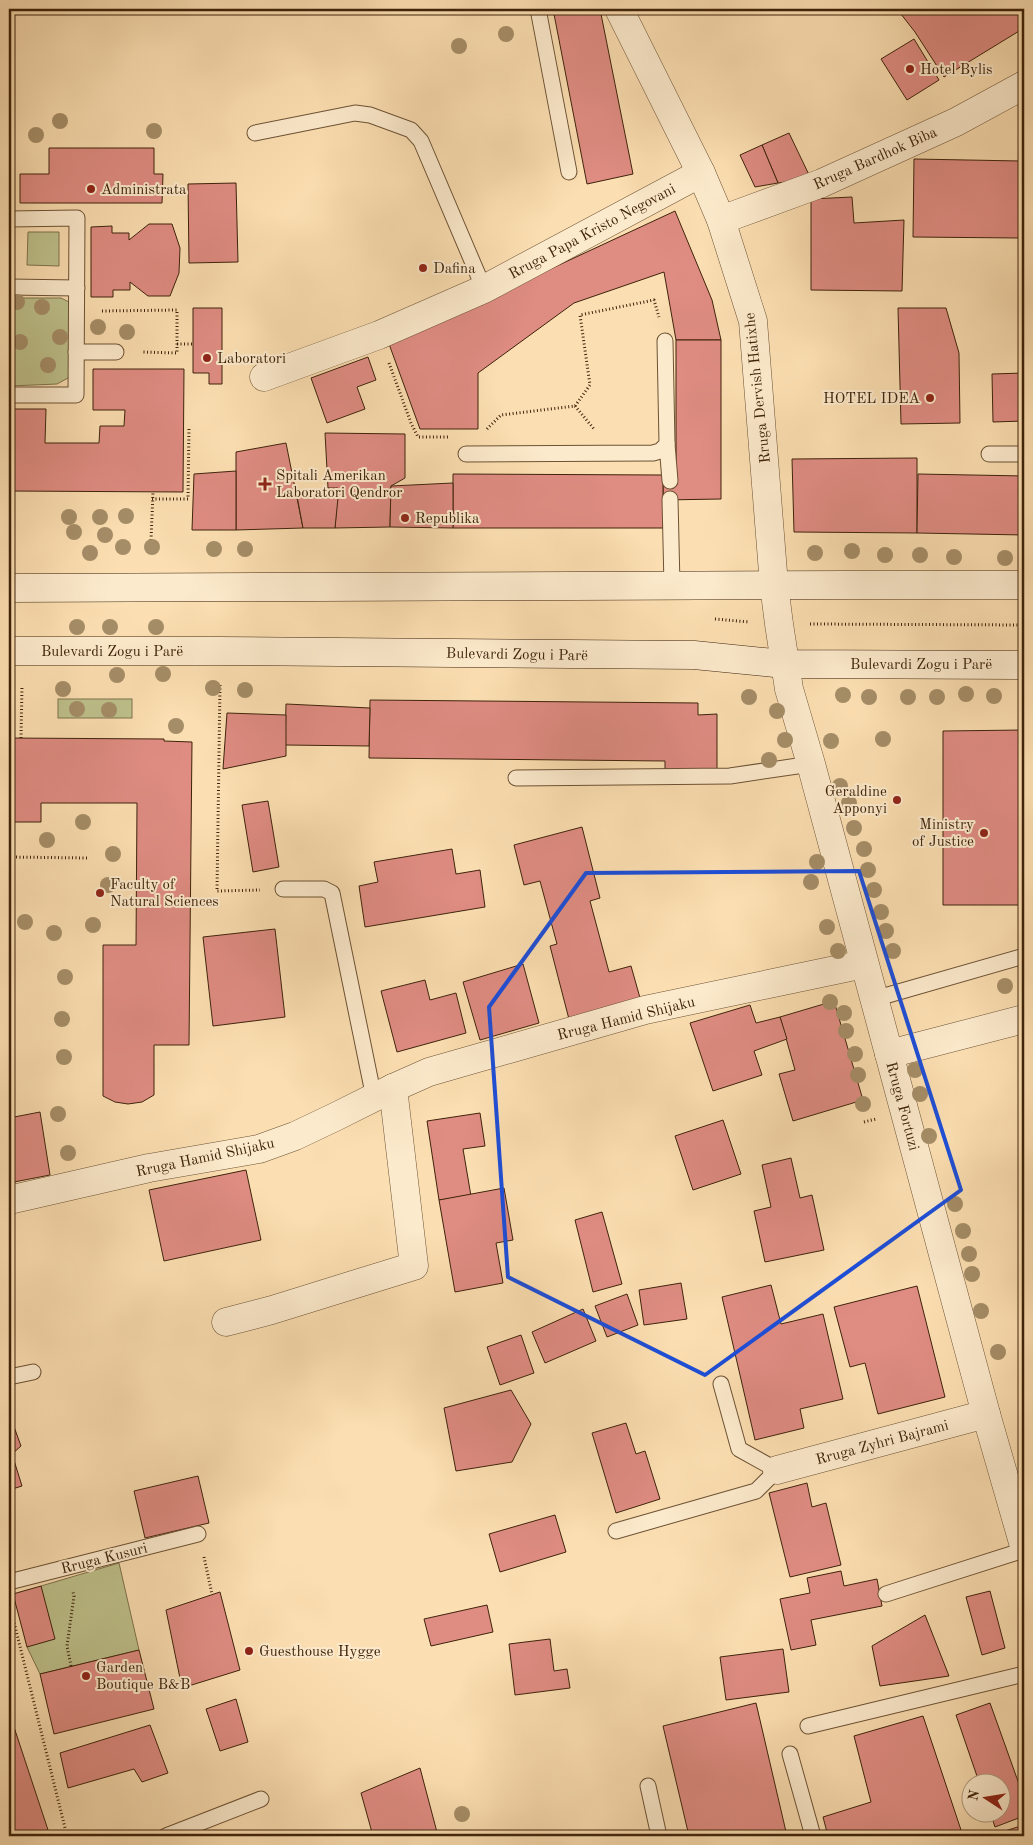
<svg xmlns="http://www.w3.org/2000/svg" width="1033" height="1845" viewBox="0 0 1033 1845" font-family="'Old Standard TT',serif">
<rect width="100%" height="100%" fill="#fbdeb1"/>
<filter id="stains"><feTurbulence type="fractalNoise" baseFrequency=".004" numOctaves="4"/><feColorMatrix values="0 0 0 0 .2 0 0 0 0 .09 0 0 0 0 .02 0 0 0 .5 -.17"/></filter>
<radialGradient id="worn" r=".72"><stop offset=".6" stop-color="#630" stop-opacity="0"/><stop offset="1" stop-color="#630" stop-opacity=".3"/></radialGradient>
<g fill="#bec18c" stroke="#7e724c">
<polygon points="28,232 59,232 59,266 27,265"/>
<polygon points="9,298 61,298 69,302 71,372 68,378 57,384 9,386"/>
<rect x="58" y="699" width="74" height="19"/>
<polygon points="119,1563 139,1650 40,1674 27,1647 41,1586"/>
</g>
<g fill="#df8c82" stroke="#3e230b">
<polygon points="553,9 600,9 633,174 587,184"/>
<polygon points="897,9 1024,9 1024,28 944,77 915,32"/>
<polygon points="914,39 939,80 907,100 881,59"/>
<polygon points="789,133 811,179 778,183 762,145"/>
<polygon points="762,145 778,183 755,187 740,155"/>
<polygon points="49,148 154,148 154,174 163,174 162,203 20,203 20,174 49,174"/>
<polygon points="914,159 1020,161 1019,238 913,237"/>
<polygon points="236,183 238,262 189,263 188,184"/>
<polygon points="852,197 854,223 904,220 902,291 811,290 811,199"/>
<polygon points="675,211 712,300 721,340 676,340 664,272 574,303 478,373 478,429 420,429 389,344"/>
<polygon points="149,224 172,224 180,248 179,273 170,296 148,296 130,282 130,290 113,290 113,297 91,297 91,227 112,226 112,233 129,233 129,240"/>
<polygon points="193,308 222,308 222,384 209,384 209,373 193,373"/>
<polygon points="898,308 946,308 959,353 960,423 901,424"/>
<polygon points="676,340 721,340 721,499 663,500 663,481 676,481"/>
<polygon points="368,357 376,380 357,387 365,409 327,423 311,378"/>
<polygon points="93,369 184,369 183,492 9,491 9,409 46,409 45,443 99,443 100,426 124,426 125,410 93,410"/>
<polygon points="1024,373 1024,421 993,422 992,374"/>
<polygon points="325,433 405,434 405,478 391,486 390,527 335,528 338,488 328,488"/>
<polygon points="286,443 303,528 236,530 236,452"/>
<polygon points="917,458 917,533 794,532 792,459"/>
<polygon points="236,471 236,530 192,530 194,474"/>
<polygon points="453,474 663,475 663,528 453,528"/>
<polygon points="918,474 1024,476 1024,535 917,533"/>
<polygon points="453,483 453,528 390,527 391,486"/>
<polygon points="297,496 338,498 335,528 303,528"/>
<polygon points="370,700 698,703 698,715 717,714 717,770 665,770 665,761 369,758"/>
<polygon points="286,704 370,708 369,746 285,745"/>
<polygon points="227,713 286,715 286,756 223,769"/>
<polygon points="1024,730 1024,905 943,905 943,731"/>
<polygon points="9,738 164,739 164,741 192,742 189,1045 154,1045 154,1095 142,1102 128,1104 115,1102 103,1096 103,945 136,945 137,803 41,803 41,822 9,822"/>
<polygon points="268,801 279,867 253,872 242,805"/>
<polygon points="582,827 600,898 590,901 609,972 631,966 642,1005 570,1023 550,946 557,944 540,881 524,885 514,845"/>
<polygon points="452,849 456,874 480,870 485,907 365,927 359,886 378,882 374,862"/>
<polygon points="275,929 285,1017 213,1026 203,937"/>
<polygon points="523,964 539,1023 480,1040 463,982"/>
<polygon points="425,980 430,1000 456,993 466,1033 397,1052 381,991"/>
<polygon points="834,1001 863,1100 793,1121 779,1074 795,1070 780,1017"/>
<polygon points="750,1005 756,1023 780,1017 787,1039 754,1051 762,1075 713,1091 690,1023"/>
<polygon points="9,1039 14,1070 9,1071"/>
<polygon points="40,1112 50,1175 9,1183 9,1118"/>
<polygon points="480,1113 485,1146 463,1149 471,1196 439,1200 427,1121"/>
<polygon points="723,1120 741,1174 693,1190 675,1136"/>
<polygon points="791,1158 800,1198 812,1195 824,1250 765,1262 754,1211 771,1207 762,1165"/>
<polygon points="246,1170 261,1240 164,1261 149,1190"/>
<polygon points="504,1188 513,1240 496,1243 503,1283 455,1292 439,1200"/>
<polygon points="602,1212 622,1284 593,1292 575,1220"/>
<polygon points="681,1283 687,1319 644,1325 639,1290"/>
<polygon points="771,1285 781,1324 823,1314 843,1399 800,1409 804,1428 755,1440 722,1297"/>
<polygon points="917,1286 945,1397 878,1414 865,1363 850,1367 834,1307"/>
<polygon points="627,1294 638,1325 607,1337 595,1306"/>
<polygon points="583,1309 596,1341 545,1363 532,1332"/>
<polygon points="521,1335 534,1373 500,1385 487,1347"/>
<polygon points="511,1390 531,1424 512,1462 456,1471 444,1408"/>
<polygon points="9,1413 21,1446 12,1454 22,1486 9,1490"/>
<polygon points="626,1423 636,1454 645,1451 660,1499 616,1513 592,1433"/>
<polygon points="198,1476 209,1523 145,1538 134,1491"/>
<polygon points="807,1483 812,1507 826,1503 841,1565 790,1577 769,1493"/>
<polygon points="555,1515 566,1552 500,1572 489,1534"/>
<polygon points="841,1571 844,1586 877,1579 882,1606 811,1620 816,1645 791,1650 780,1599 810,1593 807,1578"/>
<polygon points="41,1586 55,1639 27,1647 13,1594"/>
<polygon points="990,1591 1005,1648 982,1655 966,1597"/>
<polygon points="220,1592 240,1670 182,1688 166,1610"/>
<polygon points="487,1605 493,1632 431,1646 424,1619"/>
<polygon points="925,1615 949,1676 880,1686 872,1646"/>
<polygon points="550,1639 554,1671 567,1669 570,1688 515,1695 509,1644"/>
<polygon points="783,1649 789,1692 726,1700 720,1657"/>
<polygon points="139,1650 154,1709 54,1734 40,1674"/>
<polygon points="236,1699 248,1742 220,1751 206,1709"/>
<polygon points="756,1703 787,1836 689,1836 663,1726"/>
<polygon points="990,1703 1024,1798 1024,1816 995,1827 990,1812 1000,1812 1000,1782 979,1782 956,1715"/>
<polygon points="9,1712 50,1836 9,1836"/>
<polygon points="923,1716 963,1836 828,1836 823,1817 871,1802 854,1736"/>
<polygon points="150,1725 168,1773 142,1782 134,1769 68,1788 60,1753"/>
<polygon points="420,1768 438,1836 373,1836 361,1793"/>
<polygon points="1024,1825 1024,1836 989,1836"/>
</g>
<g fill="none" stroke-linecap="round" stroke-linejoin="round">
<defs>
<g id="service">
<polyline points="538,9 569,172"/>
<polyline points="255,133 355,113 370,115 411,130 421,141 484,289"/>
<polyline points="9,219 77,218 76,395 9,395"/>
<polyline points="9,287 77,288"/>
<polyline points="76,352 116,352"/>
<polyline points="667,444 670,481"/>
<polyline points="466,454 653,453 660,451 667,444 665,341"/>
<polyline points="989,454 1024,454"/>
<polyline points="670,499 672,585"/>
<polyline points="516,778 730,776 811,764"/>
<polyline points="283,889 324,889 332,893 374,1098"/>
<polyline points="874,999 1024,956"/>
<polyline points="9,1377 33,1372"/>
<polyline points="616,1531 756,1491 777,1470 739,1449 721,1384"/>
<polyline points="9,1582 198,1534"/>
<polyline points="886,1594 1024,1550"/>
<polyline points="808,1726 1024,1674"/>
<polyline points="790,1754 813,1836"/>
<polyline points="648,1786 659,1836"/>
<polyline points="166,1836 261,1799"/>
</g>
<g id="minor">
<polyline points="721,220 822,183 956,122 1024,85"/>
<polyline points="264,377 379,335 484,289 701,173"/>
<polyline points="889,1054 1024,1019"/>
<polyline points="9,1200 149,1168 259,1149 295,1136 335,1117 393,1088 429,1072 645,1010 864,964"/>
<polyline points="226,1322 272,1310 414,1266 393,1088"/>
<polyline points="777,1470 986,1414"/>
</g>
<polyline id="tertiary" points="619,9 701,173 721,220 753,321 774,585 779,624 789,689 811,764 986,1414 1024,1546"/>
<g id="secondary">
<polyline points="9,588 849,585 1024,585"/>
<polyline points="9,651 219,651 694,655 784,664 1024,665"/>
</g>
</defs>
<use href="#service" stroke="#6d5234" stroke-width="17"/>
<use href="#minor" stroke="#6d5234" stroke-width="29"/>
<use href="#tertiary" stroke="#6d5234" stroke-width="29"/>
<use href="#secondary" stroke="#3e230b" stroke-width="29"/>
<g stroke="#3e230b" stroke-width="3" stroke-dasharray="1 2.5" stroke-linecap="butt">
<polyline points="102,311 177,310 177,353 141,352"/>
<polyline points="177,344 193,344"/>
<polyline points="389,363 411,423 418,437 448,437"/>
<polyline points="575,406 594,429"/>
<polyline points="487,429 501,415 575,406 590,385 580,315 654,300 659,317"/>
<polyline points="152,499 188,499 189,427"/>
<polyline points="151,540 153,492"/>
<polyline points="715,619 749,622"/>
<polyline points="810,624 1024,625"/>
<polyline points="220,685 217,891 260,890"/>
<polyline points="21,738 22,686"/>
<polyline points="9,857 88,858"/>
<polyline points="864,1122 876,1119"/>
<polyline points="204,1557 212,1594"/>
<polyline points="10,1606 67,1836"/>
<polyline points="71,1666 67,1646 74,1596 73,1592"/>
</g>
<use href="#service" stroke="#fceacc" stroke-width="15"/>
<use href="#minor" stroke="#fceacc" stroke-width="28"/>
<use href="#tertiary" stroke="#fceacc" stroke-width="28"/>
<use href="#secondary" stroke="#fceacc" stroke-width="28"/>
</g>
<g fill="#a58d67">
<circle cx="506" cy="34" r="8"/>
<circle cx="459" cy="46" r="8"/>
<circle cx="60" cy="121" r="8"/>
<circle cx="154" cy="131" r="8"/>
<circle cx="36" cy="135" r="8"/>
<circle cx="17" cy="302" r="8"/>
<circle cx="42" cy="307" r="8"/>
<circle cx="98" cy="327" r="8"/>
<circle cx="127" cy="332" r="8"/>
<circle cx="60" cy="337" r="8"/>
<circle cx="20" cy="342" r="8"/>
<circle cx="48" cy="365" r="8"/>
<circle cx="126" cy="516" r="8"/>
<circle cx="69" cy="517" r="8"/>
<circle cx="100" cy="517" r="8"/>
<circle cx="74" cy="532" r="8"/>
<circle cx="105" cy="535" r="8"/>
<circle cx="123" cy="547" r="8"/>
<circle cx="152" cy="547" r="8"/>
<circle cx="214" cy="549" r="8"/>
<circle cx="245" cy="549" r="8"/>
<circle cx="852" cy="551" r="8"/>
<circle cx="90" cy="553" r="8"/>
<circle cx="815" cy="553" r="8"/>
<circle cx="885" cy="555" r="8"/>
<circle cx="920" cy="555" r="8"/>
<circle cx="954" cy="557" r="8"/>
<circle cx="1005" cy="558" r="8"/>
<circle cx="77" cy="627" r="8"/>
<circle cx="110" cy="627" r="8"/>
<circle cx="156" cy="627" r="8"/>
<circle cx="163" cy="674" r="8"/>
<circle cx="117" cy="675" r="8"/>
<circle cx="213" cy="688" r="8"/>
<circle cx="63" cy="689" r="8"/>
<circle cx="245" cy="690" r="8"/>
<circle cx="966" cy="694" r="8"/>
<circle cx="843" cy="695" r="8"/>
<circle cx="994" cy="696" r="8"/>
<circle cx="749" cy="697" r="8"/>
<circle cx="869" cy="697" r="8"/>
<circle cx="908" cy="697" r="8"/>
<circle cx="937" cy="697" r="8"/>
<circle cx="77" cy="709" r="8"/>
<circle cx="109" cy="710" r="8"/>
<circle cx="777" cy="711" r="8"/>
<circle cx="176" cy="726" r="8"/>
<circle cx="883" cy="739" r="8"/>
<circle cx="785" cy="740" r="8"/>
<circle cx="831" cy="741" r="8"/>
<circle cx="769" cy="760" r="8"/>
<circle cx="840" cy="786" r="8"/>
<circle cx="849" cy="803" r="8"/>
<circle cx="83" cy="822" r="8"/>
<circle cx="854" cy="828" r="8"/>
<circle cx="47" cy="840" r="8"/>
<circle cx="864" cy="849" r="8"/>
<circle cx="113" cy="854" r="8"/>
<circle cx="817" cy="862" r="8"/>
<circle cx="868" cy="870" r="8"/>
<circle cx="811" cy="882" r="8"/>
<circle cx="108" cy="885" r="8"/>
<circle cx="874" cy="890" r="8"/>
<circle cx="881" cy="912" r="8"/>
<circle cx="25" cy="922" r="8"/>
<circle cx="93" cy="925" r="8"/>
<circle cx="827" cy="927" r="8"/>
<circle cx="886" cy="931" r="8"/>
<circle cx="54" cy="933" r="8"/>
<circle cx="838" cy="951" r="8"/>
<circle cx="893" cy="951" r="8"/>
<circle cx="65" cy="977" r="8"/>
<circle cx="1005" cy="986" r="8"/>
<circle cx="830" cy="1002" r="8"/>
<circle cx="844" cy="1013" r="8"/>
<circle cx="62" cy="1019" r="8"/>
<circle cx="846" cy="1031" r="8"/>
<circle cx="855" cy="1054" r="8"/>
<circle cx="64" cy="1057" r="8"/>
<circle cx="915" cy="1070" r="8"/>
<circle cx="858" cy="1075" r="8"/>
<circle cx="920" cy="1094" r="8"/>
<circle cx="863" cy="1104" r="8"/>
<circle cx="58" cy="1114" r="8"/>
<circle cx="929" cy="1136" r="8"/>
<circle cx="68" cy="1153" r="8"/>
<circle cx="955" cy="1204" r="8"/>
<circle cx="963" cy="1231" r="8"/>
<circle cx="969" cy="1254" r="8"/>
<circle cx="972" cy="1274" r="8"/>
<circle cx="981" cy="1311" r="8"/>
<circle cx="998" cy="1352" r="8"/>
<circle cx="462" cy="1814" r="8"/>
</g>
<path fill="none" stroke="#1d4ed8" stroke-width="4" stroke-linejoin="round" d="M859,871L961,1190L705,1375L508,1277L489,1007L586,873Z"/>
<g fill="#8f2418" stroke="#fceacc" stroke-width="2">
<circle cx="910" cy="69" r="5"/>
<circle cx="91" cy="189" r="5"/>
<circle cx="423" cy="268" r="5"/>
<circle cx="207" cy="358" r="5"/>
<circle cx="930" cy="398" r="5"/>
<path d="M262.5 476.5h5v5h5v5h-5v5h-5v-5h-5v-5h5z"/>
<circle cx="405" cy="518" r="5"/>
<circle cx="897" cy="800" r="5"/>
<circle cx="984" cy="833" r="5"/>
<circle cx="100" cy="893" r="5"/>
<circle cx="249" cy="1651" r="5"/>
<circle cx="86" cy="1676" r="5"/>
</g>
<g text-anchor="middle" stroke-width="4" stroke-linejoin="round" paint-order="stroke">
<g font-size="15" fill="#3e230b" stroke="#fceacc" text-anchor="start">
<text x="920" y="74">Hotel Bylis</text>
<text x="101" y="194">Administrata</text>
<text x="433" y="273">Dafina</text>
<text x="217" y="363">Laboratori</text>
<text x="920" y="403" text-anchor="end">HOTEL IDEA</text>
<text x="276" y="480">Spitali Amerikan<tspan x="276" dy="17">Laboratori Qendror</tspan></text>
<text x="415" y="523">Republika</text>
<text x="887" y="796" text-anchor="end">Geraldine<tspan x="887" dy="17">Apponyi</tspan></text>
<text x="974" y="829" text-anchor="end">Ministry<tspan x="974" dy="17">of Justice</tspan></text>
<text x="110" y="889">Faculty of<tspan x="110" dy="17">Natural Sciences</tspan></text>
<text x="259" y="1656">Guesthouse Hygge</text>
<text x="96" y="1672">Garden<tspan x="96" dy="17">Boutique B&amp;B</tspan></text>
</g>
<g font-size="15" fill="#3e230b" stroke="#fceacc">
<text transform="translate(875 158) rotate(-24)" y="5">Rruga Bardhok Biba</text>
<text transform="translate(592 231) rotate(-28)" y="5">Rruga Papa Kristo Negovani</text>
<text transform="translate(757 388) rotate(-96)" y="5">Rruga Dervish Hatixhe</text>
<text x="112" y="656">Bulevardi Zogu i Parë</text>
<text transform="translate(517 654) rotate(1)" y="5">Bulevardi Zogu i Parë</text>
<text x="921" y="669">Bulevardi Zogu i Parë</text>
<text transform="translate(626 1018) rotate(-14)" y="5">Rruga Hamid Shijaku</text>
<text transform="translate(903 1106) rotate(75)" y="5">Rruga Fortuzi</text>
<text transform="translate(205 1157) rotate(-12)" y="5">Rruga Hamid Shijaku</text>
<text transform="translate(882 1442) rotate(-15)" y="5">Rruga Zyhri Bajrami</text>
<text transform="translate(104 1558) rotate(-14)" y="5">Rruga Kusuri</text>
</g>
</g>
<rect width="1033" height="1845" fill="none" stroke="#fbdeb1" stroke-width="30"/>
<rect x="10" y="10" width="1013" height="1825" fill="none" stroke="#3e230b" stroke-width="2.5"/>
<rect x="15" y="15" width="1003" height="1815" fill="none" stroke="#3e230b"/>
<g transform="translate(986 1798) rotate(282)"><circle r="24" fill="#fceacc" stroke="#b09a7f"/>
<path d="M0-4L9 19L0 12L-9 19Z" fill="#8f2418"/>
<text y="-8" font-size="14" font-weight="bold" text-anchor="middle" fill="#3e230b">N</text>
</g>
<rect width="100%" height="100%" filter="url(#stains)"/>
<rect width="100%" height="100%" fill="url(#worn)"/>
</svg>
